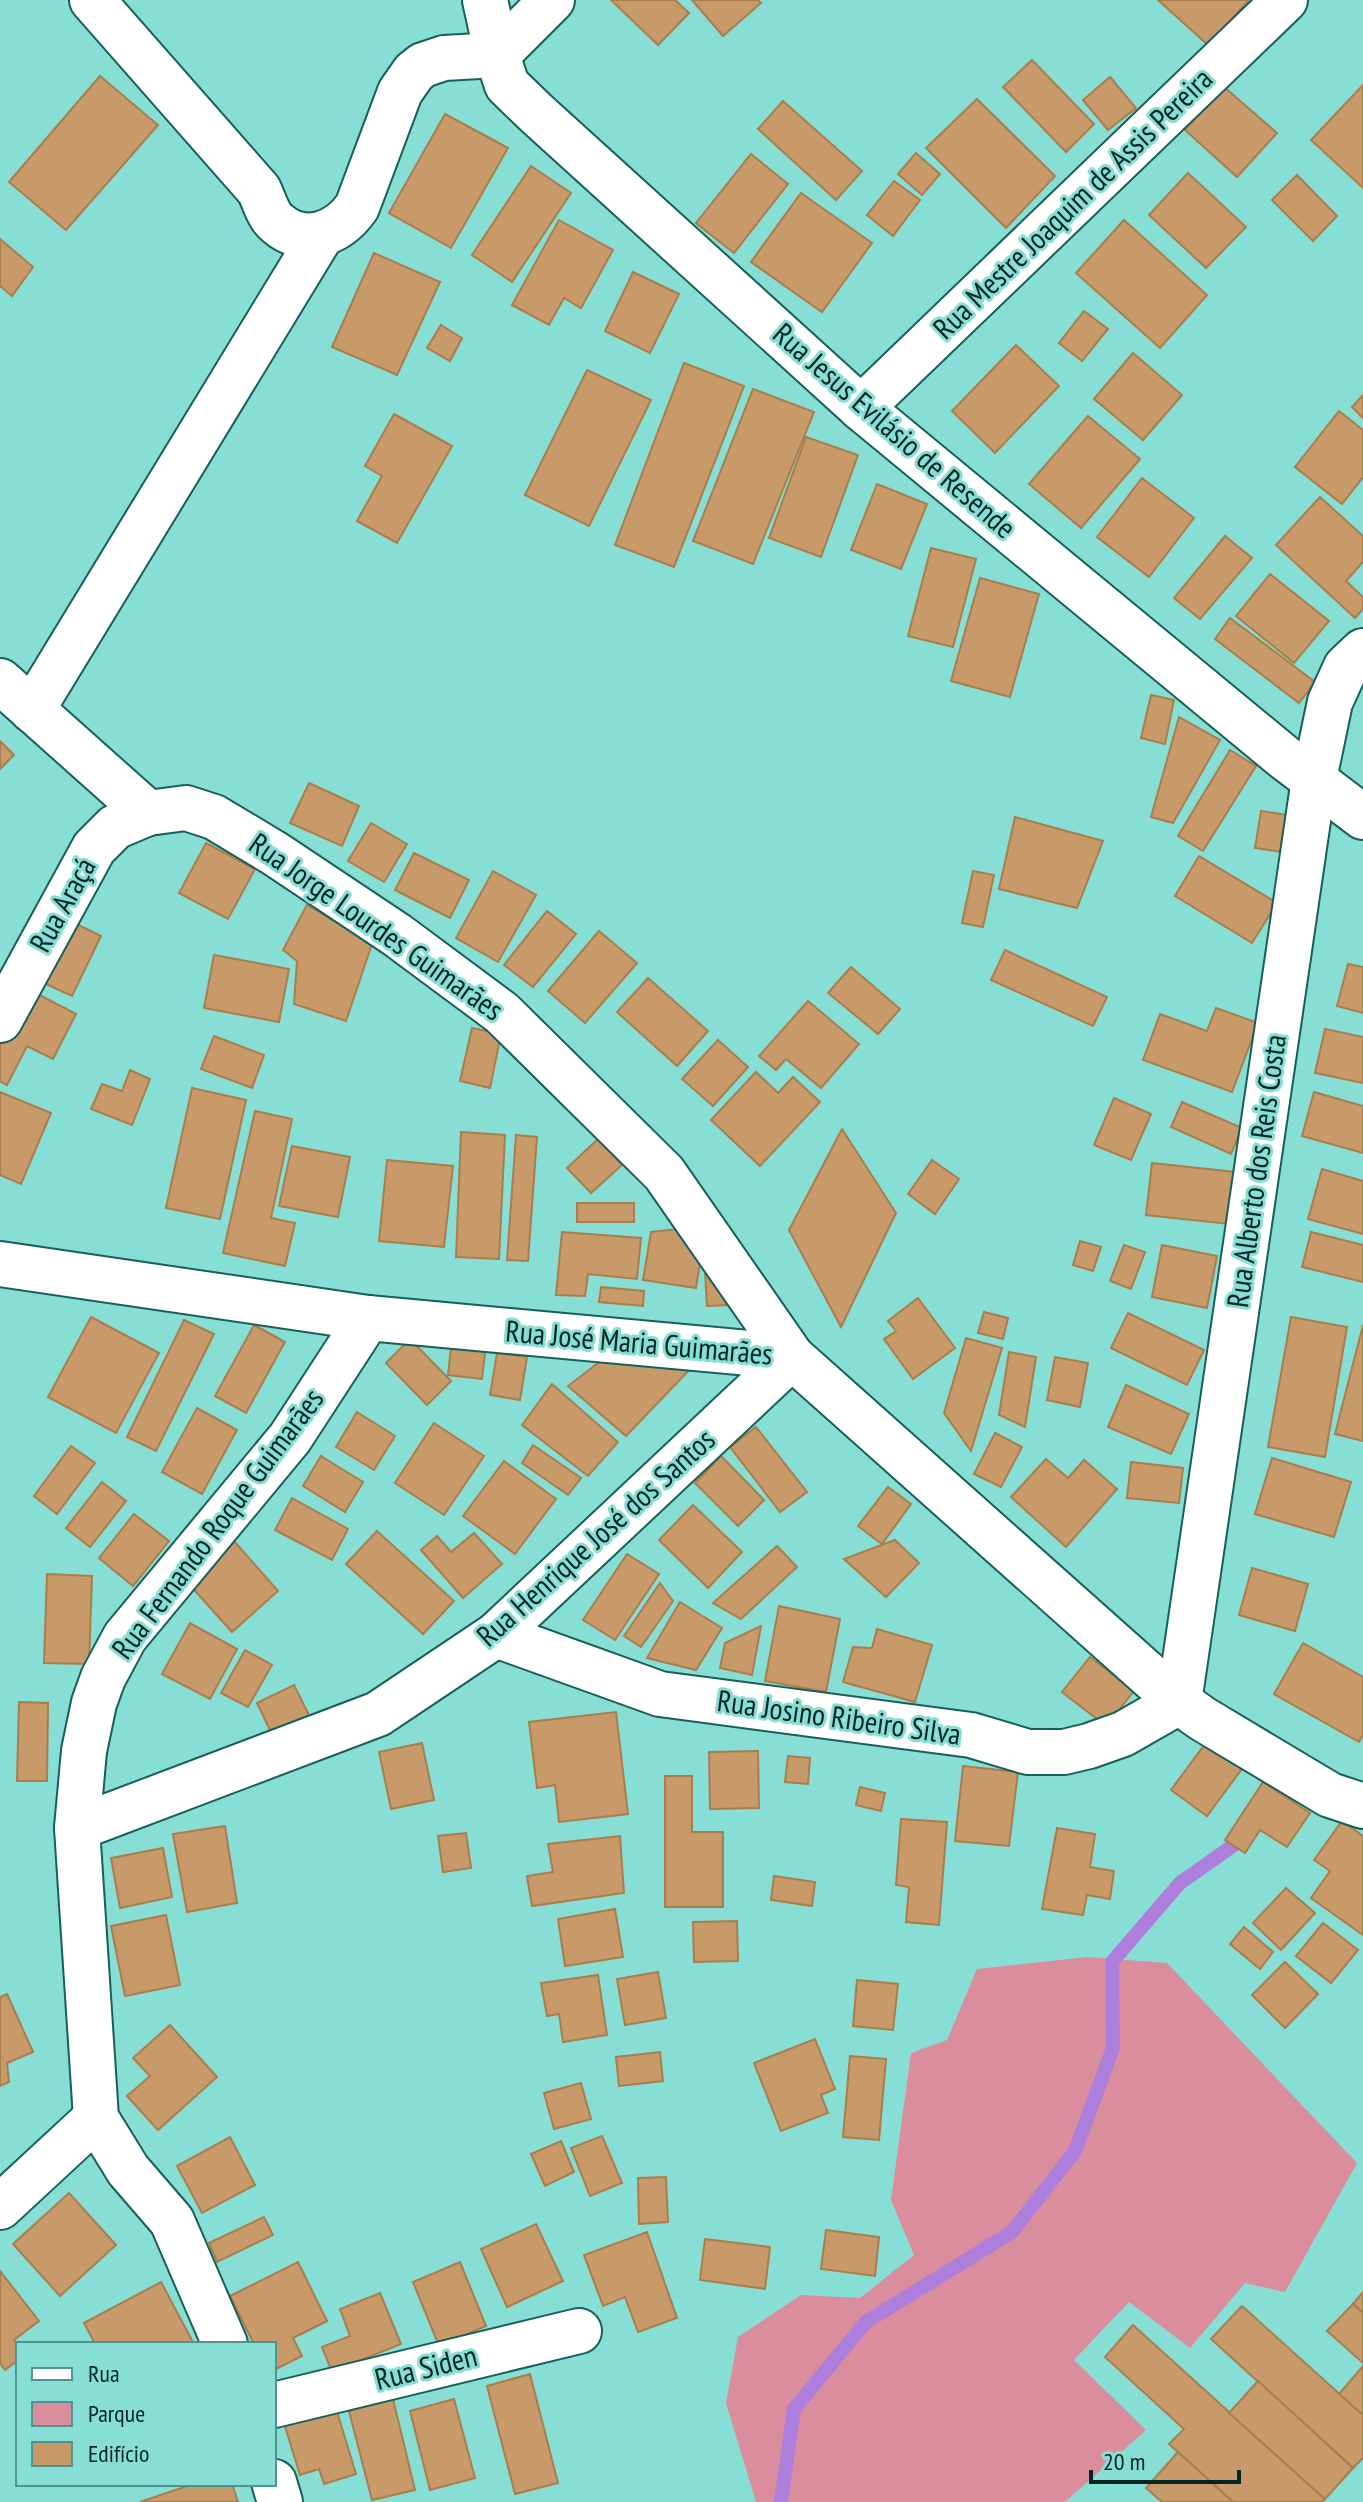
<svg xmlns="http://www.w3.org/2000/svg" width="1363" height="2502" viewBox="0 0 1363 2502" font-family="'PT Sans Narrow',sans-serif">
<rect width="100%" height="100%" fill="#87ded4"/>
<polygon fill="#da8d9d" points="1087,1957 1167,1963 1357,2163 1285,2292 1245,2283 1190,2348 1129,2302 1074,2360 1146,2430 1065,2502 756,2502 726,2403 738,2337 801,2295 860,2298 914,2255 891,2200 911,2053 947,2040 977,1969"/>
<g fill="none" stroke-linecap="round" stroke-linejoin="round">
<polyline stroke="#ae7edc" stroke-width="14" points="781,2502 794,2409 866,2322 1012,2232 1075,2151 1113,2048 1112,1962 1180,1883 1248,1835"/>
</g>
<g fill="#c99a69" stroke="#aa7d4d" stroke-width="2">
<polygon points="611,0 675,0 689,13 658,45"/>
<polygon points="692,0 758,0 761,3 723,36"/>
<polygon points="1158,0 1249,0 1208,45"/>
<polygon points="1032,60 1094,124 1066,152 1003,87"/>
<polygon points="100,76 158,125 66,230 9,182"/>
<polygon points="1110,77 1136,108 1108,130 1083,100"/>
<polygon points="1363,85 1363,188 1311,140"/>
<polygon points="1223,86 1277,133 1237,177 1185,130"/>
<polygon points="977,99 1055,176 1006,228 926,148"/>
<polygon points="783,101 862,171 836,200 758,129"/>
<polygon points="445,114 508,148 451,248 389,213"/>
<polygon points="916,153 940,174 922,195 898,174"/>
<polygon points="751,154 788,184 734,253 696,223"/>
<polygon points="531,166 571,193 512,282 472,255"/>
<polygon points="1188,173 1246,227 1206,268 1149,215"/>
<polygon points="1297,175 1337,216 1313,241 1272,200"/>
<polygon points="894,181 920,200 893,236 867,215"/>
<polygon points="801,193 872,243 822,312 751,262"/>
<polygon points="559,220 613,250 581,308 564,298 549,325 512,305"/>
<polygon points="1124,220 1207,295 1160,348 1076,273"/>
<polygon points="0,239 33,267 12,296 0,286"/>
<polygon points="374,253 440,282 397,375 332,347"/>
<polygon points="633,272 679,294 650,353 605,331"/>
<polygon points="1084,311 1108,329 1082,361 1059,343"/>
<polygon points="441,325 462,338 450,361 427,348"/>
<polygon points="1016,345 1059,386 995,453 952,411"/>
<polygon points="1133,353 1182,395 1143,440 1094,399"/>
<polygon points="684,363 744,386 674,567 615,545"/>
<polygon points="587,370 651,400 589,526 525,495"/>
<polygon points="753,389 814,412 753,564 693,541"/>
<polygon points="1363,395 1363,418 1352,407"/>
<polygon points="1339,411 1363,430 1363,477 1342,504 1295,467"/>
<polygon points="394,414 452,446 397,543 357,521 382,476 365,466"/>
<polygon points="1088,416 1140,459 1081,528 1029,484"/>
<polygon points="806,437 858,455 821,557 769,538"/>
<polygon points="1142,478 1194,518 1149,577 1097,537"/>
<polygon points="877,484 927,504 901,569 851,550"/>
<polygon points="1320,497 1363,536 1363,562 1346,581 1363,597 1363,609 1355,618 1276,545"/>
<polygon points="1225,536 1252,558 1200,619 1174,598"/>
<polygon points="931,548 976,559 953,647 908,636"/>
<polygon points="1270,574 1329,621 1294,663 1236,616"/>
<polygon points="980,578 1039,594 1010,697 951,681"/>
<polygon points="1230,618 1315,682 1299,703 1215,639"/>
<polygon points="1151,695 1174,700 1165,744 1141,738"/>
<polygon points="1179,717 1220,740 1173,823 1151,817"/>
<polygon points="0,741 14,755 0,769"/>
<polygon points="1230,750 1256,766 1203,851 1178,836"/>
<polygon points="309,783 359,806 342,846 290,823"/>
<polygon points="1261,811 1300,817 1295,854 1255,848"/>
<polygon points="1015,817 1103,841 1077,908 999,889"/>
<polygon points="371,823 407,844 384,882 348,861"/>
<polygon points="206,843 255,869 228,919 179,893"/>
<polygon points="414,853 469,880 450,918 395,890"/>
<polygon points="1199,856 1277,903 1252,943 1175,896"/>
<polygon points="493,871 536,895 498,962 456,938"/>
<polygon points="973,871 994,875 983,927 962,923"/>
<polygon points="307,905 372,944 346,1021 294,1004 297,961 283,950"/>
<polygon points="547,911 576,934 533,987 504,965"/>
<polygon points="62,917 101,936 72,996 33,978"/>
<polygon points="599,931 637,963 585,1023 548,991"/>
<polygon points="1005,950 1107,997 1093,1026 991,980"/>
<polygon points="214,955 289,969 279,1022 204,1008"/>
<polygon points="1348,964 1363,967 1363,1013 1337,1006"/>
<polygon points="851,967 900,1009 878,1034 828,993"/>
<polygon points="648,978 708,1031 677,1066 617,1012"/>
<polygon points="22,986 76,1014 53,1059 27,1046 7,1085 0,1081 0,1027"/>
<polygon points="808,1001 859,1044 821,1088 786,1059 776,1070 759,1056"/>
<polygon points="1216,1008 1258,1023 1232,1092 1143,1060 1160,1014 1207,1031"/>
<polygon points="472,1028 501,1034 490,1088 460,1081"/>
<polygon points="1325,1029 1363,1037 1363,1083 1315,1073"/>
<polygon points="214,1036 264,1055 252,1088 201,1069"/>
<polygon points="718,1040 748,1067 713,1106 682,1079"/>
<polygon points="130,1070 150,1079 132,1125 91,1109 102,1084 122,1091"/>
<polygon points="756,1072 778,1093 793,1077 820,1102 760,1166 711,1120"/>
<polygon points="192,1088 246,1100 220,1219 166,1208"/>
<polygon points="0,1092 51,1113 21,1184 0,1175"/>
<polygon points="1314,1092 1363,1106 1363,1153 1302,1136"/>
<polygon points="1114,1098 1151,1114 1131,1160 1094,1145"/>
<polygon points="1182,1102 1242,1128 1231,1154 1171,1127"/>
<polygon points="255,1111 292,1119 271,1218 295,1223 285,1266 223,1253"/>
<polygon points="842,1129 896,1213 841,1327 789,1230"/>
<polygon points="461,1132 505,1135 499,1259 456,1257"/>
<polygon points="516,1135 537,1137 528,1261 507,1260"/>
<polygon points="598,1139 622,1165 591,1193 567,1168"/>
<polygon points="292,1146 350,1157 338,1217 279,1206"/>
<polygon points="387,1160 453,1166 444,1247 379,1241"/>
<polygon points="932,1160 959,1179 935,1214 908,1194"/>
<polygon points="1152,1163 1235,1172 1229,1224 1146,1215"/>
<polygon points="1322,1169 1363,1181 1363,1234 1308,1219"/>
<rect x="577" y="1203" width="57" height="19"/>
<polygon points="678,1229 702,1250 696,1288 643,1280 651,1232"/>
<polygon points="562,1232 641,1238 637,1279 588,1274 585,1296 556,1295"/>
<polygon points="1311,1232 1363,1245 1363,1282 1302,1267"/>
<polygon points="1080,1241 1101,1247 1093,1271 1073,1265"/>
<polygon points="1124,1245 1145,1252 1131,1289 1110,1281"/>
<polygon points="1162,1245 1217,1256 1207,1308 1152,1297"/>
<polygon points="728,1271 730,1305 707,1306 705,1272"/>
<polygon points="601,1287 644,1291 643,1306 599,1302"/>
<polygon points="918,1298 955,1348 913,1379 884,1339 896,1331 888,1321"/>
<polygon points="984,1312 1008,1318 1003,1339 978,1333"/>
<polygon points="1128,1313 1204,1350 1187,1385 1111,1348"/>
<polygon points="91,1317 159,1353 116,1433 48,1397"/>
<polygon points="1291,1317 1347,1327 1325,1457 1268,1447"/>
<polygon points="184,1320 214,1334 156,1451 127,1437"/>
<polygon points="254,1325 285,1342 246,1413 215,1396"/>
<polygon points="1363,1325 1363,1441 1335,1434"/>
<polygon points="966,1338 1002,1348 971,1451 944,1413"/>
<polygon points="410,1339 451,1381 427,1405 386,1363"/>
<polygon points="451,1347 485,1352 482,1379 448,1375"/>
<polygon points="1009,1352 1036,1357 1025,1427 999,1415"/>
<polygon points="497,1353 527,1357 520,1400 490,1395"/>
<polygon points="611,1353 695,1364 626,1436 568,1386"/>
<polygon points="1055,1357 1088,1363 1080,1407 1047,1400"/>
<polygon points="552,1384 618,1442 588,1476 522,1425"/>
<polygon points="1126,1385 1189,1414 1171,1454 1108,1427"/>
<polygon points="197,1408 237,1430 202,1494 162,1472"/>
<polygon points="357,1412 395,1436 374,1470 336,1447"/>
<polygon points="434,1423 484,1456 444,1515 395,1483"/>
<polygon points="756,1427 807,1492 780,1512 730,1447"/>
<polygon points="995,1433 1022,1447 1001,1487 974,1474"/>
<polygon points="533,1445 581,1478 568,1495 522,1463"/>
<polygon points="71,1446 95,1463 57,1514 34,1496"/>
<polygon points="321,1456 363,1482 345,1512 303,1486"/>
<polygon points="721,1456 764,1500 738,1526 695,1483"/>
<polygon points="1272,1458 1351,1482 1334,1537 1255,1514"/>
<polygon points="1046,1459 1068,1478 1084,1460 1117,1489 1066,1547 1011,1497"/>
<polygon points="504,1461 556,1499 515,1554 463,1516"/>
<polygon points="1131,1462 1183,1468 1179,1503 1127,1498"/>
<polygon points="102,1482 126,1501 90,1547 66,1528"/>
<polygon points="888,1487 911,1504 882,1544 858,1526"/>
<polygon points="292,1498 348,1529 332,1560 275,1530"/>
<polygon points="693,1505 742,1552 708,1588 659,1540"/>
<polygon points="134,1514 169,1541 133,1586 99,1558"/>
<polygon points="377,1531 454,1601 423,1634 346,1564"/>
<polygon points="474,1533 502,1564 463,1598 421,1550 437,1536 451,1552"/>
<polygon points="895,1540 919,1563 886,1597 844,1559"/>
<polygon points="234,1541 278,1591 232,1632 187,1582"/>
<polygon points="777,1546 797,1567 741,1619 713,1603"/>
<polygon points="627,1554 659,1574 615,1640 583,1620"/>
<polygon points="1252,1568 1308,1584 1295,1631 1239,1615"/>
<polygon points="47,1574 92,1576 89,1664 44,1663"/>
<polygon points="660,1583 673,1601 641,1647 624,1636"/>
<polygon points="680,1602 722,1628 696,1670 647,1658"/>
<polygon points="779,1606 840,1619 826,1692 765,1681"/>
<polygon points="190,1623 237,1649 210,1699 162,1674"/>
<polygon points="761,1626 752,1675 720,1668 725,1643"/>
<polygon points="877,1629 932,1645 915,1702 843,1682 853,1647 872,1648"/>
<polygon points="1303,1643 1363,1677 1363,1735 1359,1742 1274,1694"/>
<polygon points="245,1650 272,1665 248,1707 221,1693"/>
<polygon points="1090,1657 1134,1691 1106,1726 1062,1692"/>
<polygon points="294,1685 315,1727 277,1745 257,1703"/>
<polygon points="19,1702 48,1703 47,1781 17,1781"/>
<polygon points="616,1712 628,1814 559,1822 555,1785 537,1788 529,1722"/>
<polygon points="1208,1740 1244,1766 1207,1816 1171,1790"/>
<polygon points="422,1743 434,1800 391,1809 379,1752"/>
<polygon points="758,1751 759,1808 710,1809 709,1752"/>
<polygon points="788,1756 810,1758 808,1784 785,1782"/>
<polygon points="963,1766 1018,1772 1009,1846 955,1841"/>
<polygon points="665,1776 692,1776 692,1832 723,1832 723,1907 665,1907"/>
<polygon points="1263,1782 1310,1813 1287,1847 1260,1830 1245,1853 1225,1840"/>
<polygon points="860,1787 885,1793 881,1811 856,1805"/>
<polygon points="901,1819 947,1822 939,1925 906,1922 909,1887 896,1885"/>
<polygon points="1342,1821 1363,1836 1363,1935 1311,1898 1330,1871 1314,1860"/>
<polygon points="225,1826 237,1903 187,1912 173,1834"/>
<polygon points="1057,1828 1095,1834 1090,1867 1114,1871 1110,1899 1087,1895 1083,1915 1042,1909"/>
<polygon points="466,1833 471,1868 443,1872 438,1836"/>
<polygon points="620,1836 624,1893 532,1906 527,1876 553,1872 548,1844"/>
<polygon points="163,1848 172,1897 120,1908 111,1858"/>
<polygon points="774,1876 815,1882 812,1906 771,1900"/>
<polygon points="1286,1888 1315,1913 1281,1950 1253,1923"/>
<polygon points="615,1909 623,1957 565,1966 558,1919"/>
<polygon points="166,1915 180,1985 125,1996 111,1926"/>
<polygon points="737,1921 738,1961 694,1962 693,1922"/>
<polygon points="1323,1923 1358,1950 1331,1983 1296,1956"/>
<polygon points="1244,1927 1273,1952 1260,1969 1230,1944"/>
<polygon points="1285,1962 1318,1994 1285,2028 1252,1995"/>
<polygon points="658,1972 666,2018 625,2025 617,1979"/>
<polygon points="598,1975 607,2035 563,2042 559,2014 547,2016 541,1983"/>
<polygon points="857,1980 898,1984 893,2030 853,2026"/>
<polygon points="7,1994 33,2052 7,2063 9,2082 0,2086 0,1997"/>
<polygon points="170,2025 217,2077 158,2130 127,2096 150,2076 133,2058"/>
<polygon points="815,2039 835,2089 821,2095 828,2113 781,2131 754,2063"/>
<polygon points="660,2052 663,2081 619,2086 616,2057"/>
<polygon points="850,2056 886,2059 879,2140 843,2137"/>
<polygon points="581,2083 591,2119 554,2129 544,2093"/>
<polygon points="602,2136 622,2183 590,2196 571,2148"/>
<polygon points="230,2137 255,2185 202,2213 177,2166"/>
<polygon points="561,2141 574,2172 545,2186 531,2154"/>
<polygon points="666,2177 668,2222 639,2224 638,2178"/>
<polygon points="69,2193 116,2245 60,2296 13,2244"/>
<polygon points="264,2217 273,2235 217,2262 209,2243"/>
<polygon points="536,2224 563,2281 507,2307 481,2249"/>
<polygon points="826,2230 879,2237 875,2276 821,2269"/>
<polygon points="647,2232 677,2318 638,2332 625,2297 603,2306 584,2255"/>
<polygon points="705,2239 770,2247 765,2289 700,2280"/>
<polygon points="298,2262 327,2321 293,2338 302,2356 274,2370 274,2344 254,2344 230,2296"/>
<polygon points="460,2262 486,2326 439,2346 413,2282"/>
<polygon points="0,2271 39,2321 14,2340 18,2345 18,2360 5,2370 0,2363"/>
<polygon points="161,2282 194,2344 95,2344 84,2323"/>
<polygon points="1363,2292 1363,2313 1353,2304"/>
<polygon points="380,2293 401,2344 332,2372 322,2347 350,2336 340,2309"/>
<polygon points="1353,2304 1363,2313 1363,2363 1327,2331"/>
<polygon points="1242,2306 1363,2415 1363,2458 1353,2468 1211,2339"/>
<polygon points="1133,2325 1325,2499 1322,2502 1233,2502 1169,2444 1184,2429 1105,2357"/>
<polygon points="1363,2366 1363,2415 1339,2394"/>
<polygon points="530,2374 558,2483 515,2494 487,2386"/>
<polygon points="1258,2381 1353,2468 1325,2499 1229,2413"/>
<polygon points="393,2399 415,2490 372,2500 349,2411"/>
<polygon points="454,2399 475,2478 430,2490 410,2411"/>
<polygon points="335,2405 356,2474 324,2484 319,2469 300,2475 283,2420"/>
<polygon points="1178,2452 1233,2502 1162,2502 1146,2488"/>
<polygon points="193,2484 232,2484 238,2502 140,2502"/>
</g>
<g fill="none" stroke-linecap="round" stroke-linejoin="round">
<defs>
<g id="minor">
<path d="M92,0L259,190C264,200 268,216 277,223C304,247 338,234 357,207L400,92L414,72L423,65L444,58L497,55L552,0"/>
<polyline points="485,0 497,55 507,85 536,113 861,408 1285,758 1363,817"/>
<polyline points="861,408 1285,0"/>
<polyline points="0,681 148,813 186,808 214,817 274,853 397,935 502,1013 664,1173 792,1357 496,1635 378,1714 77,1828"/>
<polyline points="32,710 322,234"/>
<polyline points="0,1020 94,848 115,827 148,813"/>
<polyline points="496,1635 660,1694 971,1735 1028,1752 1064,1752 1089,1746 1123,1734 1179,1702 1314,779 1330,702 1346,667 1363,651"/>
<polyline points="0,2207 96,2118"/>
<polyline points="225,2344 172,2221 128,2170 96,2118 77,1828 84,1751 94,1703 103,1678 125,1637 290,1438 368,1318"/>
<polyline points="274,2405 579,2331"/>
<polyline points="274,2482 280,2502"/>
</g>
<polyline id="tertiary" points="0,1264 368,1318 792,1357 1179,1702 1203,1719 1330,1795 1363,1806"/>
</defs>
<use href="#minor" stroke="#175f59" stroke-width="48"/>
<use href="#tertiary" stroke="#175f59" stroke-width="48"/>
<use href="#minor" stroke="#fff" stroke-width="44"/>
<use href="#tertiary" stroke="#fff" stroke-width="44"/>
</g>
<g text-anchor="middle" stroke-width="6" stroke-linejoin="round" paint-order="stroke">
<g font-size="30" fill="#002522" stroke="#87ded4">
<text transform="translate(1073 204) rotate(-44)" y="10">Rua Mestre Joaquim de Assis Pereira</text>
<text transform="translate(894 431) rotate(41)" y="10">Rua Jesus Evilásio de Resende</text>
<text transform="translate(63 905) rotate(-61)" y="10">Rua Araçá</text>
<text transform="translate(376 927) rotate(35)" y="10">Rua Jorge Lourdes Guimarães</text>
<text transform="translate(1257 1171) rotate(-82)" y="10">Rua Alberto dos Reis Costa</text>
<text transform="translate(639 1343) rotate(5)" y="10">Rua José Maria Guimarães</text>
<text transform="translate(218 1524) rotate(-53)" y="10">Rua Fernando Roque Guimarães</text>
<text transform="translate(596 1538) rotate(-42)" y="10">Rua Henrique José dos Santos</text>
<text transform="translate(839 1718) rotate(8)" y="10">Rua Josino Ribeiro Silva</text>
<text transform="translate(426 2368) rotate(-14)" y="10">Rua Siden</text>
</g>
</g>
<rect x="16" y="2342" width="260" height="144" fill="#87ded4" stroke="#51948d" stroke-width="2"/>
<rect x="32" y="2368" width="40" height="12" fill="#ffffff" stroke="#51948d" stroke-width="2"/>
<text x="88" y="2382" font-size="24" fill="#002522">Rua</text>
<rect x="32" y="2402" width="40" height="24" fill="#da8d9d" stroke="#51948d" stroke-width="2"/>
<text x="88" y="2422" font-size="24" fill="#002522">Parque</text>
<rect x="32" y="2442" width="40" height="24" fill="#c99a69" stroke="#51948d" stroke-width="2"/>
<text x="88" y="2462" font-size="24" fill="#002522">Edifício</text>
<path d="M1091 2470v12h148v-12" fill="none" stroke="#002522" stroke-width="4"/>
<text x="1103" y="2470" font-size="24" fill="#002522" stroke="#87ded4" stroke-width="6" paint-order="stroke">20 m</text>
</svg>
